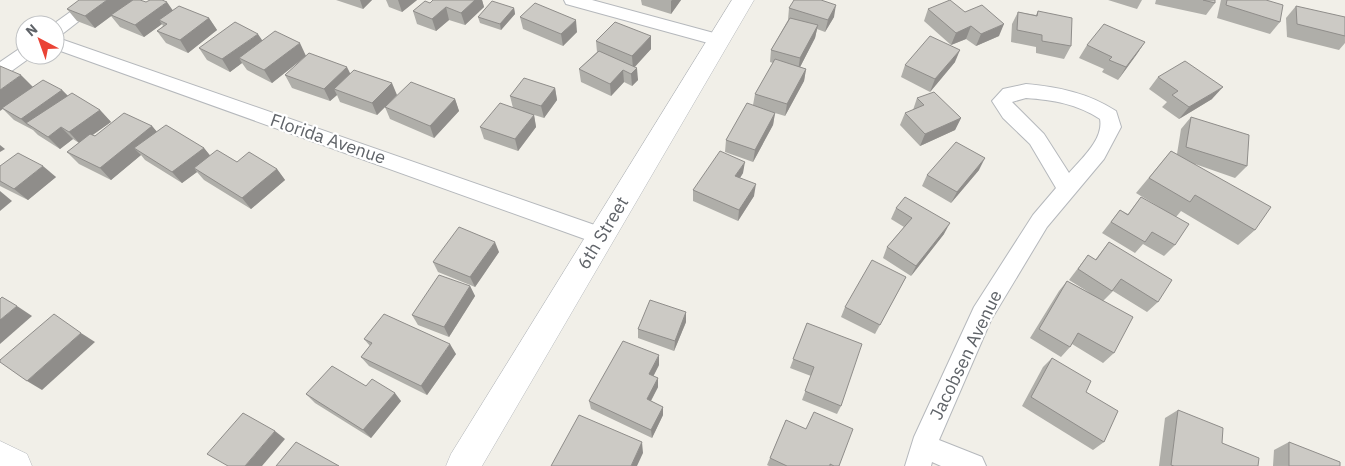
<svg xmlns="http://www.w3.org/2000/svg" width="1345" height="466" viewBox="0 0 1345 466" font-family="'IBM Plex Sans',sans-serif">
<rect width="100%" height="100%" fill="#f1efe8"/>
<g fill="none" stroke-linecap="round" stroke-linejoin="round">
<defs>
<g id="minor">
<polygon points="87,0 106,0 61,35 55,37 55,25 52,25"/>
<polygon points="564,0 592,0 725,36 728,40 725,44 719,46 566,4"/>
<polygon points="55,37 609,230 612,236 609,242 601,245 593,242 55,49"/>
<polygon points="25,47 25,55 33,55 31,57 6,75 0,77 0,62 19,49"/>
<path d="M1026,84C1059,87 1088,93 1116,111L1121,127L1104,159L1047,227L991,320L939,440L982,457L986,466H941L932,462L931,466H905L914,437L974,307L1033,215L1056,188L1030,144L1003,118L992,101L1003,89ZM1026,98C1054,100 1077,104 1100,119C1104,139 1081,159 1069,173L1044,134L1012,102Z"/>
</g>
<g id="tertiary">
<polygon points="732,0 754,0 482,466 446,466 451,454"/>
<polygon points="0,441 27,454 32,466 0,466"/>
</g>
</defs>
<use href="#minor" stroke="#b5b8bc" stroke-width="2"/>
<use href="#tertiary" stroke="#b5b8bc" stroke-width="1"/>
<use href="#minor" fill="#fff" fill-rule="evenodd"/>
<use href="#tertiary" fill="#fff" fill-rule="evenodd"/>
</g>
<g fill="#afaea9">
<polygon points="336,0 372,0 363,9"/>
<polygon points="386,0 417,0 402,12 389,7"/>
<polygon points="433,0 482,0 484,7 465,25 449,20 436,31 417,24 413,11 430,3"/>
<polygon points="641,0 681,0 671,14 642,5"/>
<polygon points="1108,0 1142,0 1137,9"/>
<polygon points="1156,0 1215,0 1215,3 1206,15 1155,4"/>
<polygon points="1221,0 1266,0 1280,22 1270,34 1217,18"/>
<polygon points="825,1 834,17 825,32 817,29 815,38 800,67 806,69 804,81 785,116 775,113 773,125 753,162 725,152 726,140 753,105 755,94 773,63 770,62 771,50 788,20 789,8"/>
<polygon points="146,2 173,10 209,18 217,30 188,53 166,43 157,31 163,26 162,24 144,37 120,27 111,16 95,28 77,21 67,9"/>
<polygon points="1296,6 1345,36 1345,43 1339,50 1287,37 1286,18"/>
<polygon points="514,8 515,14 501,30 480,23 478,17"/>
<polygon points="928,9 965,12 999,36 976,46 966,39 951,45 924,21"/>
<polygon points="1038,11 1071,46 1064,59 1036,53 1036,47 1011,42 1012,24 1018,12 1036,15"/>
<polygon points="520,17 577,32 563,46 523,29"/>
<polygon points="262,40 306,56 272,83 247,70 242,63 230,72 207,60 199,48"/>
<polygon points="596,41 651,49 634,67 638,80 632,86 624,82 611,96 581,82 579,69 597,52"/>
<polygon points="1145,42 1118,80 1102,72 1104,69 1079,58 1087,45"/>
<polygon points="955,62 930,92 901,77 905,65"/>
<polygon points="350,73 397,95 377,115 340,102 337,95 330,101 292,88 285,75"/>
<polygon points="1158,77 1212,99 1179,119 1162,107 1167,102 1149,89"/>
<polygon points="33,87 62,90 68,96 100,110 111,122 92,135 95,136 152,126 157,132 204,148 210,156 237,162 277,169 285,180 251,209 204,180 197,172 182,183 145,160 141,155 111,180 79,164 67,152 79,143 73,139 60,149 38,135 33,130 14,120 3,109"/>
<polygon points="555,88 557,100 544,118 528,113 534,115 536,127 518,151 484,139 480,127 513,108 510,96"/>
<polygon points="917,98 961,118 955,130 920,146 900,125 905,113 913,110"/>
<polygon points="455,99 459,111 434,138 390,119 385,107"/>
<polygon points="1191,117 1247,166 1235,178 1195,164 1255,230 1238,245 1181,211 1176,217 1175,245 1164,256 1143,244 1135,253 1102,233 1120,210 1128,214 1141,197 1164,210 1136,193 1171,151 1177,154 1181,129"/>
<polygon points="0,166 56,177 28,200 0,186"/>
<polygon points="979,170 951,203 922,186 927,175"/>
<polygon points="743,173 740,178 754,196 738,221 693,201 693,190"/>
<polygon points="896,208 944,234 911,276 883,258 887,247 904,227 891,219"/>
<polygon points="1109,242 1158,302 1147,312 1113,291 1103,301 1114,353 1103,363 1072,344 1070,347 1061,357 1030,338 1059,291 1067,281 1090,293 1069,280 1088,255 1095,260"/>
<polygon points="499,252 475,287 438,272 433,262"/>
<polygon points="906,277 875,334 841,317 845,307"/>
<polygon points="470,286 475,296 449,337 418,325 412,315"/>
<polygon points="686,312 686,322 674,351 638,338 638,329"/>
<polygon points="807,323 841,406 837,414 802,400 811,376 790,368"/>
<polygon points="364,339 456,354 427,395 369,366 361,357 370,346"/>
<polygon points="1052,358 1086,392 1104,442 1093,450 1022,406 1043,367"/>
<polygon points="659,365 653,376 658,378 658,387 651,401 663,407 663,415 652,438 591,409 589,401"/>
<polygon points="366,386 401,401 371,438 315,403 306,394"/>
<polygon points="1178,410 1222,443 1258,466 1159,466 1165,418"/>
<polygon points="786,420 839,466 769,466 767,465"/>
<polygon points="1289,442 1340,466 1273,466 1274,450"/>
</g>
<g fill="#8f8d8a">
<polygon points="107,0 133,0 95,28 85,16"/>
<polygon points="360,0 372,0 363,9"/>
<polygon points="398,0 417,0 402,12"/>
<polygon points="475,0 482,0 484,7 465,25 461,13"/>
<polygon points="672,0 681,0 671,14 671,1"/>
<polygon points="167,2 176,15 159,20 162,24 144,37 135,25"/>
<polygon points="836,5 834,17 825,32 828,20"/>
<polygon points="446,7 449,20 436,31 432,19"/>
<polygon points="514,8 515,14 501,30 500,24"/>
<polygon points="209,18 217,30 188,53 180,40"/>
<polygon points="576,20 577,32 563,46 561,34"/>
<polygon points="1004,24 999,36 976,46 981,34"/>
<polygon points="818,25 815,38 798,71 800,58"/>
<polygon points="971,26 966,39 951,45 956,33"/>
<polygon points="258,34 266,46 239,58 242,63 230,72 222,59"/>
<polygon points="651,36 651,49 633,69 632,56"/>
<polygon points="1145,42 1137,54 1118,80 1126,67"/>
<polygon points="300,43 306,56 272,83 264,70"/>
<polygon points="960,50 955,62 930,92 935,79"/>
<polygon points="347,67 353,79 334,89 337,95 330,101 324,89"/>
<polygon points="637,68 638,80 632,86 631,74"/>
<polygon points="806,69 804,81 785,116 787,104"/>
<polygon points="623,70 624,82 611,96 610,84"/>
<polygon points="21,75 33,87 0,111 0,90"/>
<polygon points="392,83 397,95 377,115 372,103"/>
<polygon points="1223,87 1212,99 1179,119 1189,107"/>
<polygon points="555,88 557,100 544,118 541,106"/>
<polygon points="62,90 74,102 26,123 33,130 21,119"/>
<polygon points="455,99 459,111 434,138 430,126"/>
<polygon points="100,110 111,122 80,144 69,132"/>
<polygon points="775,113 773,125 753,162 755,150"/>
<polygon points="534,115 536,127 518,151 515,139"/>
<polygon points="961,118 955,130 920,146 925,134"/>
<polygon points="152,126 162,138 134,148 141,155 111,180 100,168"/>
<polygon points="61,127 73,139 60,149 48,137"/>
<polygon points="0,145 5,149 0,152"/>
<polygon points="204,148 213,159 194,168 197,172 182,183 172,172"/>
<polygon points="985,158 979,170 951,203 957,192"/>
<polygon points="745,162 743,173 734,187 735,176"/>
<polygon points="43,166 56,177 28,200 14,189"/>
<polygon points="277,169 285,180 251,209 242,198"/>
<polygon points="756,184 754,196 738,221 739,210"/>
<polygon points="0,191 12,201 0,211"/>
<polygon points="950,223 944,234 911,276 916,266"/>
<polygon points="495,242 499,252 475,287 470,277"/>
<polygon points="470,286 475,296 449,337 444,327"/>
<polygon points="17,306 32,316 0,344 0,320"/>
<polygon points="686,312 686,322 674,351 675,341"/>
<polygon points="81,333 95,342 42,390 27,381"/>
<polygon points="450,344 456,354 427,395 421,386"/>
<polygon points="659,355 659,365 650,383 649,374"/>
<polygon points="658,378 658,387 647,408 647,399"/>
<polygon points="395,393 401,401 371,438 363,430"/>
<polygon points="663,407 663,415 652,438 651,430"/>
<polygon points="275,431 285,439 262,466 245,466"/>
<polygon points="642,442 643,453 637,466 631,466"/>
</g>
<g fill="#cccac5" stroke="#8f8d8a">
<polygon points="79,0 107,0 85,16 67,9"/>
<polygon points="133,0 140,0 146,2 150,0 162,0 167,2 135,25 111,15"/>
<polygon points="433,0 475,0 461,13 446,7 432,19 413,11 425,1 430,3"/>
<polygon points="794,0 821,0 836,5 828,20 789,8"/>
<polygon points="950,0 965,12 982,5 1004,24 981,34 971,26 956,33 928,9"/>
<polygon points="1203,0 1215,0 1215,3"/>
<polygon points="1227,0 1266,0 1283,5 1280,22 1226,5"/>
<polygon points="492,1 514,8 500,24 478,17"/>
<polygon points="535,3 576,20 561,34 520,17"/>
<polygon points="179,6 209,18 180,40 157,31 167,24 159,20"/>
<polygon points="1296,6 1345,17 1345,36 1297,24"/>
<polygon points="1038,11 1072,18 1071,46 1042,41 1042,35 1017,30 1018,12 1037,16"/>
<polygon points="790,18 818,25 800,58 771,50"/>
<polygon points="235,22 258,34 222,59 199,48"/>
<polygon points="615,22 651,36 632,56 596,41"/>
<polygon points="1104,24 1145,42 1126,67 1109,60 1112,57 1087,45"/>
<polygon points="275,31 300,43 264,70 239,58"/>
<polygon points="930,36 960,50 935,79 905,65"/>
<polygon points="599,51 637,68 631,74 623,70 610,84 579,69"/>
<polygon points="309,53 347,67 324,89 285,75"/>
<polygon points="775,59 806,69 787,104 755,94"/>
<polygon points="1185,61 1223,87 1189,107 1172,95 1178,91 1158,77"/>
<polygon points="0,66 21,75 0,90"/>
<polygon points="354,70 392,83 372,103 334,89"/>
<polygon points="524,78 555,88 541,106 510,96"/>
<polygon points="43,80 62,90 21,119 2,108"/>
<polygon points="411,82 455,99 430,126 385,107"/>
<polygon points="934,92 961,118 925,134 905,113 924,105 917,98"/>
<polygon points="72,93 100,110 69,132 61,127 48,137 26,123"/>
<polygon points="500,103 534,115 515,139 480,127"/>
<polygon points="747,103 775,113 755,150 726,140"/>
<polygon points="124,113 152,126 100,168 67,152 90,134 95,136"/>
<polygon points="1191,117 1249,135 1247,166 1186,147"/>
<polygon points="166,125 204,148 172,172 134,148"/>
<polygon points="956,142 985,158 957,192 927,175"/>
<polygon points="217,150 237,162 249,152 277,169 242,198 194,168"/>
<polygon points="720,151 745,162 735,176 756,184 739,210 693,190"/>
<polygon points="1171,151 1271,207 1255,230 1195,195 1190,202 1149,178"/>
<polygon points="18,153 43,166 14,189 0,181 0,166"/>
<polygon points="905,197 950,223 916,266 887,247 912,218 896,208"/>
<polygon points="1141,197 1189,224 1175,245 1152,232 1145,242 1111,222 1120,210 1128,215"/>
<polygon points="459,227 495,242 470,277 433,262"/>
<polygon points="1109,242 1172,280 1158,302 1121,279 1112,291 1078,269 1088,255 1096,260"/>
<polygon points="872,260 906,277 880,325 845,307"/>
<polygon points="439,275 470,286 444,327 412,315"/>
<polygon points="1067,281 1133,317 1114,353 1078,333 1070,347 1039,329"/>
<polygon points="2,297 17,306 0,320 0,299"/>
<polygon points="650,300 686,312 675,341 638,329"/>
<polygon points="54,314 81,333 27,381 0,362 0,360"/>
<polygon points="384,314 450,344 421,386 361,357 372,343 364,339"/>
<polygon points="807,323 862,344 841,406 805,391 814,367 793,359"/>
<polygon points="623,341 659,355 649,374 658,378 647,399 663,407 651,430 589,401"/>
<polygon points="1052,358 1091,381 1086,392 1118,411 1104,442 1031,397"/>
<polygon points="332,366 366,386 372,379 395,393 363,430 306,394"/>
<polygon points="1178,410 1223,428 1222,443 1259,458 1258,466 1174,466 1171,465"/>
<polygon points="814,412 853,429 839,466 834,466 830,464 830,466 787,466 770,458 786,420 806,429"/>
<polygon points="243,413 275,431 245,466 228,466 207,454"/>
<polygon points="579,415 642,442 631,466 551,466"/>
<polygon points="296,442 339,466 276,466"/>
<polygon points="1289,442 1340,462 1340,466 1289,466"/>
</g>
<g text-anchor="middle" stroke-width="4.5" stroke-linejoin="round" paint-order="stroke">
<g font-size="18" fill="#5f6368" stroke="#fff">
<text transform="translate(328 139) rotate(19)" y="6">Florida Avenue</text>
<text transform="translate(603 233) rotate(-59)" y="6">6th Street</text>
<text transform="translate(966 355) rotate(-64)" y="6">Jacobsen Avenue</text>
</g>
</g>
<g transform="translate(40 40) rotate(319)"><circle r="24" fill="#ffffff" stroke="#bfc1c3"/>
<path d="M0-4L9 19L0 12L-9 19Z" fill="#ea4335"/>
<text y="-8" font-size="14" font-weight="bold" text-anchor="middle" fill="#5f6368">N</text>
</g>
</svg>
